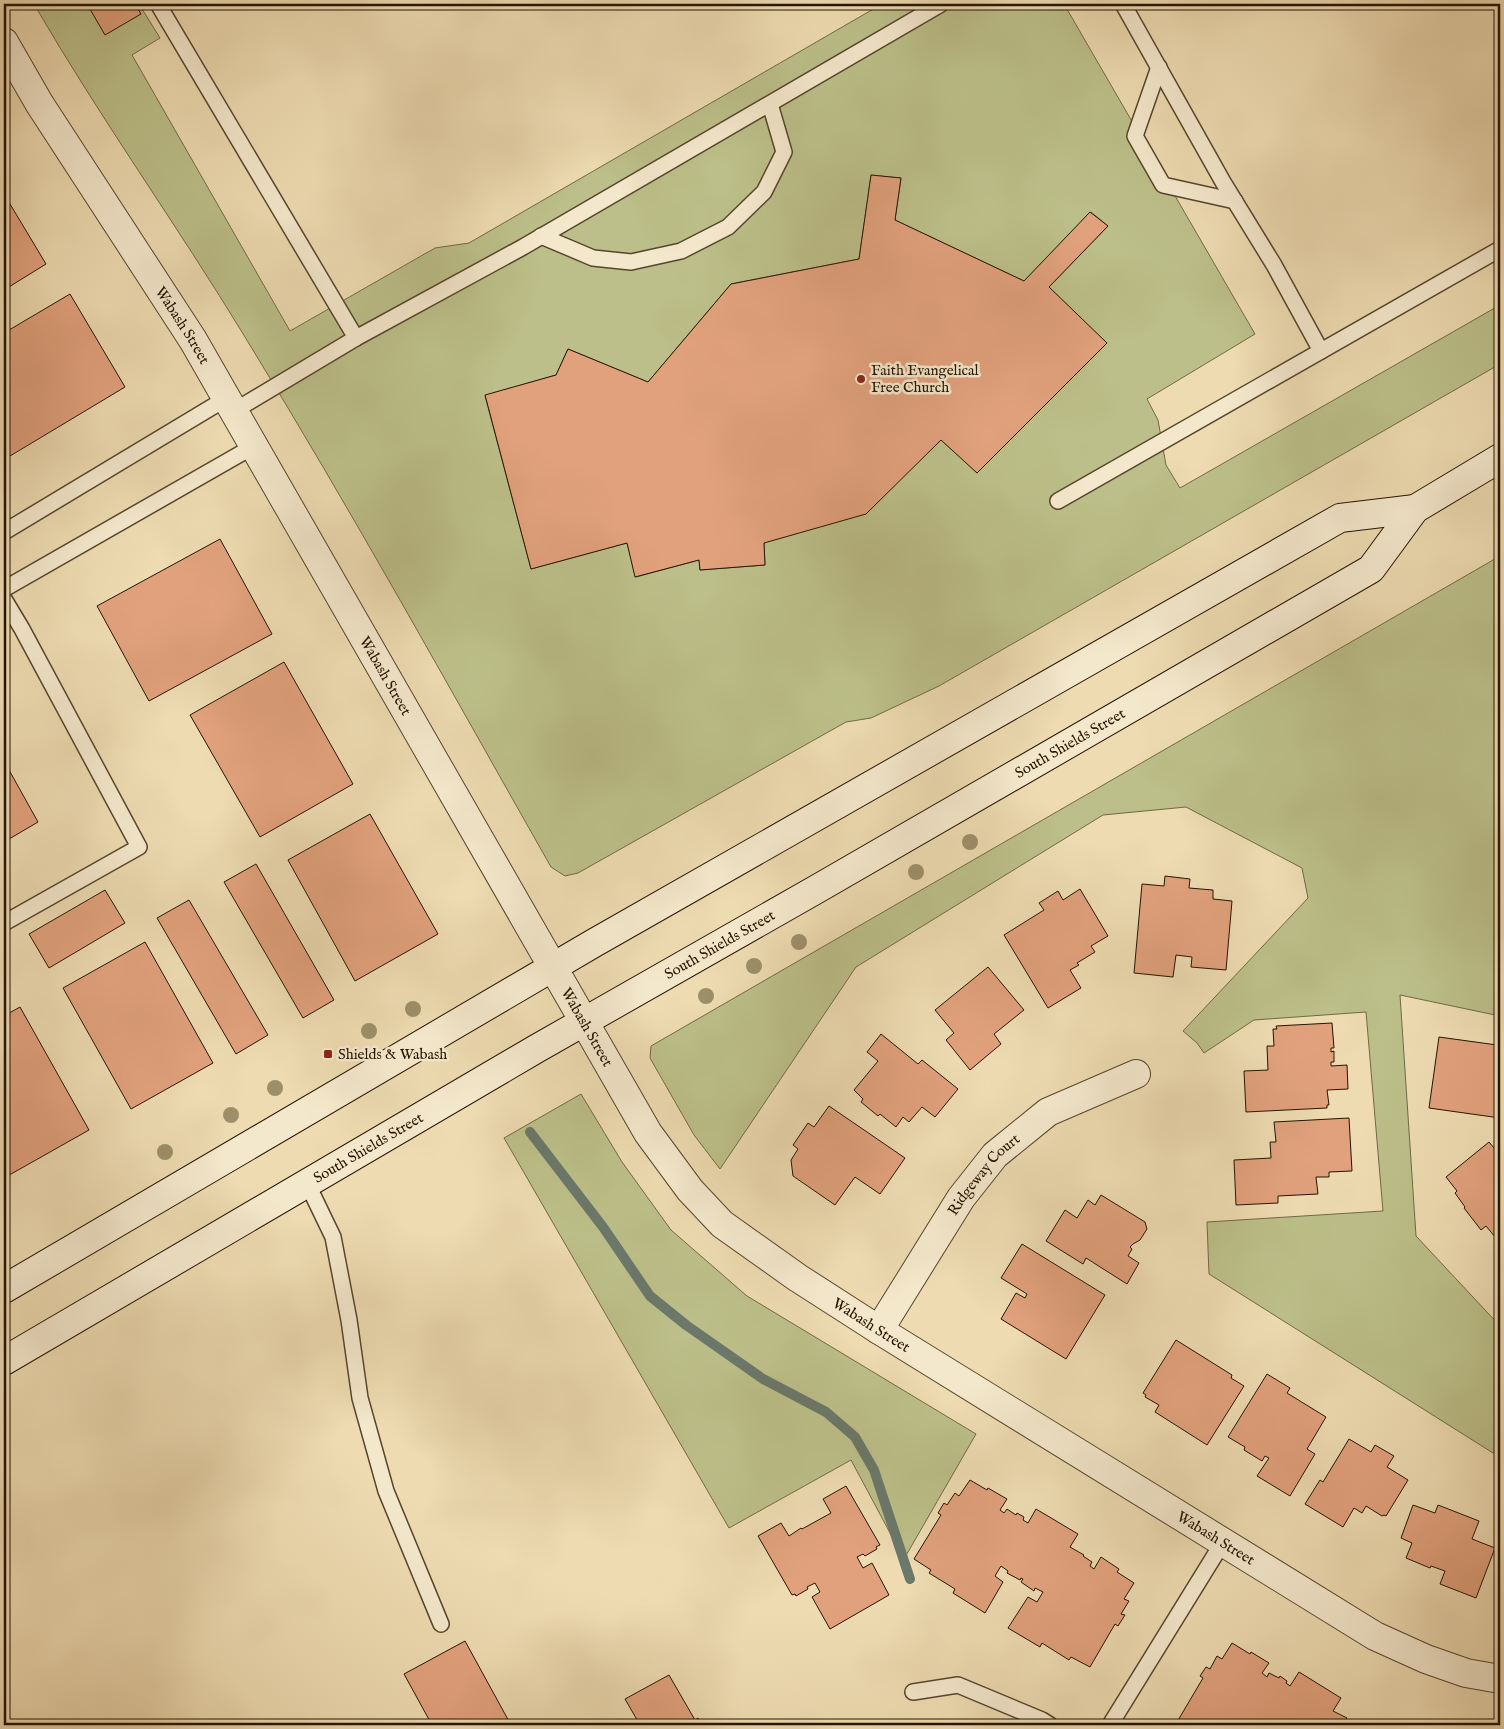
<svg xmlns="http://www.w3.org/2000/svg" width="1504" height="1729" viewBox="0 0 1504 1729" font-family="'IM FELL English',serif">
<rect width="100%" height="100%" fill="#eedbb1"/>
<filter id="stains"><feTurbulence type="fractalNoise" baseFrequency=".004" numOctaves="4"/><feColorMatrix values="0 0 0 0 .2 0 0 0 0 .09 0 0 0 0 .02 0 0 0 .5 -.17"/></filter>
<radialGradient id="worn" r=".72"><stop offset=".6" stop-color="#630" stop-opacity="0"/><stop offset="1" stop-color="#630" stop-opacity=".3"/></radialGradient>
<g fill="#bcbf89" stroke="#706a44" fill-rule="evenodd">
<path d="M34,4H139L160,38L132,55L290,331L435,248L469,243L882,4H1064L1255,334L1147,399L1158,420L1166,465L1180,488L1500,305V364L939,686L871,718L846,722L578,873L565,876L551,867C450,689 352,511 245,337C177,225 100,118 34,4ZM871,175L901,178L895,220L1024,281L1091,212L1108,226L1049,287L1106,343L977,472L941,440L764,543L765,565L700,570L699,560L636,577L627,543L531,569L485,396L556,375L568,349L648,382L731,284L859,259Z"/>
<polygon points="1500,556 1500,1016 1400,995 1416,1236 1500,1326 1500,1454 1493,1453 1209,1274 1207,1222 1383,1211 1366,1012 1254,1020 1204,1053 1197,1043 1183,1031 1308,898 1302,868 1186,807 1103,815 856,967 720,1169 694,1135 650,1058 651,1046"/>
<polygon points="581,1094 622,1162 671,1230 747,1296 976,1434 904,1559 851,1460 729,1528 504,1138"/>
</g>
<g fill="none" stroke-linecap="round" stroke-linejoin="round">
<polyline stroke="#6b786a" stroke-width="10" points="530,1132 603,1227 650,1296 686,1325 763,1379 826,1412 855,1437 874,1470 910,1579"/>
</g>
<g fill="#e1a17d" stroke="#251400">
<polygon points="87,4 135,4 141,14 105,35"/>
<polygon points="871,175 901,178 895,220 1024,281 1090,212 1108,226 1049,287 1107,343 977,473 941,440 866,514 764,543 765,565 700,570 699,560 635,577 627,543 531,569 485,395 556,375 568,349 648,382 731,284 859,259"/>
<polygon points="4,194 46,264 4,290"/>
<polygon points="70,294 125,387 5,459 4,333"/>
<polygon points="220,539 272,634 149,701 97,606"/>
<polygon points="284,662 353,784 260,837 190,715"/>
<polygon points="4,761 38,822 4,842"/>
<polygon points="370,814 438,934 355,981 288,860"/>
<polygon points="256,864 334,1000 303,1018 224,882"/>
<polygon points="1165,876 1190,879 1189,888 1213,890 1213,899 1232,901 1226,970 1191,967 1192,957 1176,955 1173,977 1134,973 1142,884 1164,886"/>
<polygon points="1080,889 1108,936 1091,946 1095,952 1077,963 1079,965 1070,970 1081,988 1048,1008 1004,935 1044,910 1039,903 1058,891 1063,900"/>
<polygon points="105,890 125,923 49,968 29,934"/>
<polygon points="189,900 268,1035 236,1054 157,918"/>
<polygon points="145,942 213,1063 131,1109 63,988"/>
<polygon points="988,967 1024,1010 994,1034 1001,1044 970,1070 946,1040 954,1033 935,1010"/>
<polygon points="20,1007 89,1130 4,1178 4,1016"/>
<polygon points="1332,1023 1334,1048 1331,1048 1331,1052 1334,1051 1334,1062 1331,1062 1331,1066 1347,1065 1348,1089 1327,1090 1329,1105 1327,1105 1327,1108 1246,1112 1244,1071 1268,1070 1267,1046 1274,1046 1273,1029 1277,1029 1276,1026"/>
<polygon points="881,1034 918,1064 922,1060 958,1089 935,1117 922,1107 909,1122 903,1117 896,1127 880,1114 878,1116 861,1102 863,1099 854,1090 878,1061 867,1052"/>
<polygon points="1439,1037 1497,1045 1498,1039 1500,1039 1500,1118 1429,1108"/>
<polygon points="829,1106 905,1158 880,1194 855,1177 835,1205 793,1176 791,1160 798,1149 793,1145 808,1123 814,1127"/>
<polygon points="1349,1118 1352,1171 1329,1172 1329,1177 1316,1177 1318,1194 1278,1196 1278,1203 1236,1205 1234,1160 1271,1158 1270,1142 1276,1142 1274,1122"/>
<polygon points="1489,1142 1500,1155 1500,1243 1486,1226 1481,1230 1464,1208 1465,1207 1455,1193 1457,1191 1446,1177"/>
<polygon points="1101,1195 1145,1222 1147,1229 1140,1240 1133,1244 1130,1247 1132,1249 1128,1256 1139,1263 1127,1284 1086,1258 1083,1264 1046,1241 1065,1210 1077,1218 1088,1200 1095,1205"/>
<polygon points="1022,1244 1105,1295 1066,1359 1001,1319 1016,1293 1025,1298 1027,1294 1001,1278"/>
<polygon points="1176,1340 1232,1375 1231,1378 1244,1386 1207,1445 1155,1412 1159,1405 1145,1397 1146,1395 1143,1393"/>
<polygon points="1267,1374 1290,1388 1287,1393 1326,1417 1307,1449 1315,1454 1290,1496 1257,1476 1269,1458 1265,1456 1262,1461 1244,1450 1245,1447 1228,1437"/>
<polygon points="1349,1439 1371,1452 1375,1445 1394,1456 1387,1467 1408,1480 1386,1516 1384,1515 1382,1516 1366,1506 1362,1513 1354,1508 1343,1527 1305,1504 1320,1480 1323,1482"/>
<polygon points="970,1480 987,1490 988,1488 1007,1499 1000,1510 1004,1513 1007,1509 1016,1515 1017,1513 1024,1517 1023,1520 1028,1523 1036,1509 1078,1534 1070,1547 1084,1555 1083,1556 1092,1562 1090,1566 1094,1569 1101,1557 1119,1569 1117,1572 1134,1583 1124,1599 1129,1601 1121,1614 1125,1615 1118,1626 1115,1624 1090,1667 1071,1657 1069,1660 1042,1643 1040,1647 1008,1628 1028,1597 1037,1602 1043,1592 1035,1588 1034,1591 1021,1582 1023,1579 1021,1578 1020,1580 1007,1573 1008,1571 1001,1566 995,1576 1003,1582 985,1613 953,1593 955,1589 929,1573 931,1570 914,1559 941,1515 938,1513 944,1503 947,1505 955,1493 959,1496"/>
<polygon points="846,1486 880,1545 876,1547 877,1549 865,1556 863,1554 857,1557 863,1568 872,1563 889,1595 830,1629 812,1597 820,1592 815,1583 807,1587 808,1589 796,1596 795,1594 792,1595 758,1536 781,1523 789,1536 801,1528 802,1529 831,1513 823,1499"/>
<polygon points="1413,1505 1435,1513 1438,1505 1479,1521 1472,1539 1495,1548 1476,1598 1440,1584 1445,1571 1431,1566 1430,1568 1406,1558 1412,1543 1401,1538"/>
<polygon points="465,1641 511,1725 432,1725 404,1674"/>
<polygon points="1232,1643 1250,1654 1251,1652 1269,1663 1262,1673 1267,1677 1269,1673 1279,1678 1280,1676 1287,1681 1286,1683 1290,1686 1299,1672 1341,1698 1333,1711 1347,1718 1346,1719 1355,1725 1180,1725 1177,1722 1203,1678 1200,1676 1206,1667 1210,1669 1217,1656 1222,1659"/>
<polygon points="669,1675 695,1720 698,1718 703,1725 640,1725 625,1699"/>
</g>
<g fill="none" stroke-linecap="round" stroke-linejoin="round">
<defs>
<g id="service">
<polyline points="158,4 356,338 523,247 941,4"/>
<polyline points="1123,4 1223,182 1274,265 1321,351"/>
<polyline points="1159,67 1135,136 1163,185 1235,201"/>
<polyline points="541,236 593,258 631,262 681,251 728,227 764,192 784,152 770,104"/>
<polyline points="234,411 356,338"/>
<polyline points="1058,501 1500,249"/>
<polyline points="4,532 227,398"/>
<polyline points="4,589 254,446"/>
<polyline points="4,599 22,629 139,847 4,923"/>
<polyline points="307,1183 333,1237 349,1320 360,1398 386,1491 441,1624"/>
<polyline points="913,1692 958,1685 1042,1720 1050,1725"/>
<polyline points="1110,1725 1223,1542"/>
</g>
<g id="minor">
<path id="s1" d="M4,42L39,103L193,340L648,1133L690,1190L722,1224L798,1278L879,1330L1375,1636L1426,1659L1466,1673L1500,1679"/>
<path id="s2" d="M879,1330L961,1198L995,1155L1048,1112L1136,1074"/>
</g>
<g id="secondary">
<polyline points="4,1289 594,943 1340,518 1415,509"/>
<path id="s3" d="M4,1361L536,1049L817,889L1371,569L1415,509L1500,458"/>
</g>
</defs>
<use href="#service" stroke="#57462c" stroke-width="18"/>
<use href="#minor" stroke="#57462c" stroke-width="30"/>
<use href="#secondary" stroke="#251400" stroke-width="30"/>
<use href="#service" stroke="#f4e8cc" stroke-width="15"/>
<use href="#minor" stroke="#f4e8cc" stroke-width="28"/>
<use href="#secondary" stroke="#f4e8cc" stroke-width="28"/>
</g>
<g fill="#9d8f6a">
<circle cx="970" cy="842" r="8"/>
<circle cx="916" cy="872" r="8"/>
<circle cx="799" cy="942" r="8"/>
<circle cx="754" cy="966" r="8"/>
<circle cx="706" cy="996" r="8"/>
<circle cx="413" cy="1009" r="8"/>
<circle cx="369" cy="1031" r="8"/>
<circle cx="275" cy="1088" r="8"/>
<circle cx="231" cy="1115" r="8"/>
<circle cx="165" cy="1152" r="8"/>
</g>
<g fill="#8f2418" stroke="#f4e8cc" stroke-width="2">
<circle cx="861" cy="379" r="5"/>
<rect x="323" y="1049" width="10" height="10" rx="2.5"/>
</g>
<g text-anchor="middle" stroke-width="5" stroke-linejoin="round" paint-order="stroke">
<g font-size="15" fill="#251400" stroke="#f4e8cc">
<text dy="5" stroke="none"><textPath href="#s1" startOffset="335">Wabash Street</textPath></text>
<text dy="5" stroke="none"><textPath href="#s1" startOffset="740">Wabash Street</textPath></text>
<text dy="5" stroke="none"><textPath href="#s3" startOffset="1232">South Shields Street</textPath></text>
<text dy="5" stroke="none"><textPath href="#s3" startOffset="828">South Shields Street</textPath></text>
<text dy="5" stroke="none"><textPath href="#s1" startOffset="1145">Wabash Street</textPath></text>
<text dy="5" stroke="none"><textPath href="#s3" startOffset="422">South Shields Street</textPath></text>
<text dy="5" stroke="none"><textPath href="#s2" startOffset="188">Ridgeway Court</textPath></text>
<text dy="5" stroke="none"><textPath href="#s1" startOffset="1565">Wabash Street</textPath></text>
<text dy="5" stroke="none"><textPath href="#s1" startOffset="1970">Wabash Street</textPath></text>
</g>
<g font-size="15" fill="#251400" stroke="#f4e8cc" text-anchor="start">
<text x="871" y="375">Faith Evangelical<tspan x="871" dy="17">Free Church</tspan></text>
<text x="338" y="1059">Shields &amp; Wabash</text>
</g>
</g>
<rect width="1504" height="1729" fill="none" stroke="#eedbb1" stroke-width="20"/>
<rect x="5" y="5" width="1494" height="1719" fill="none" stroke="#251400" stroke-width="2.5"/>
<rect x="10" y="10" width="1484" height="1709" fill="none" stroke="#251400"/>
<rect width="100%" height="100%" filter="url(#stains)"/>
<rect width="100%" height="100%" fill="url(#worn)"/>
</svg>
